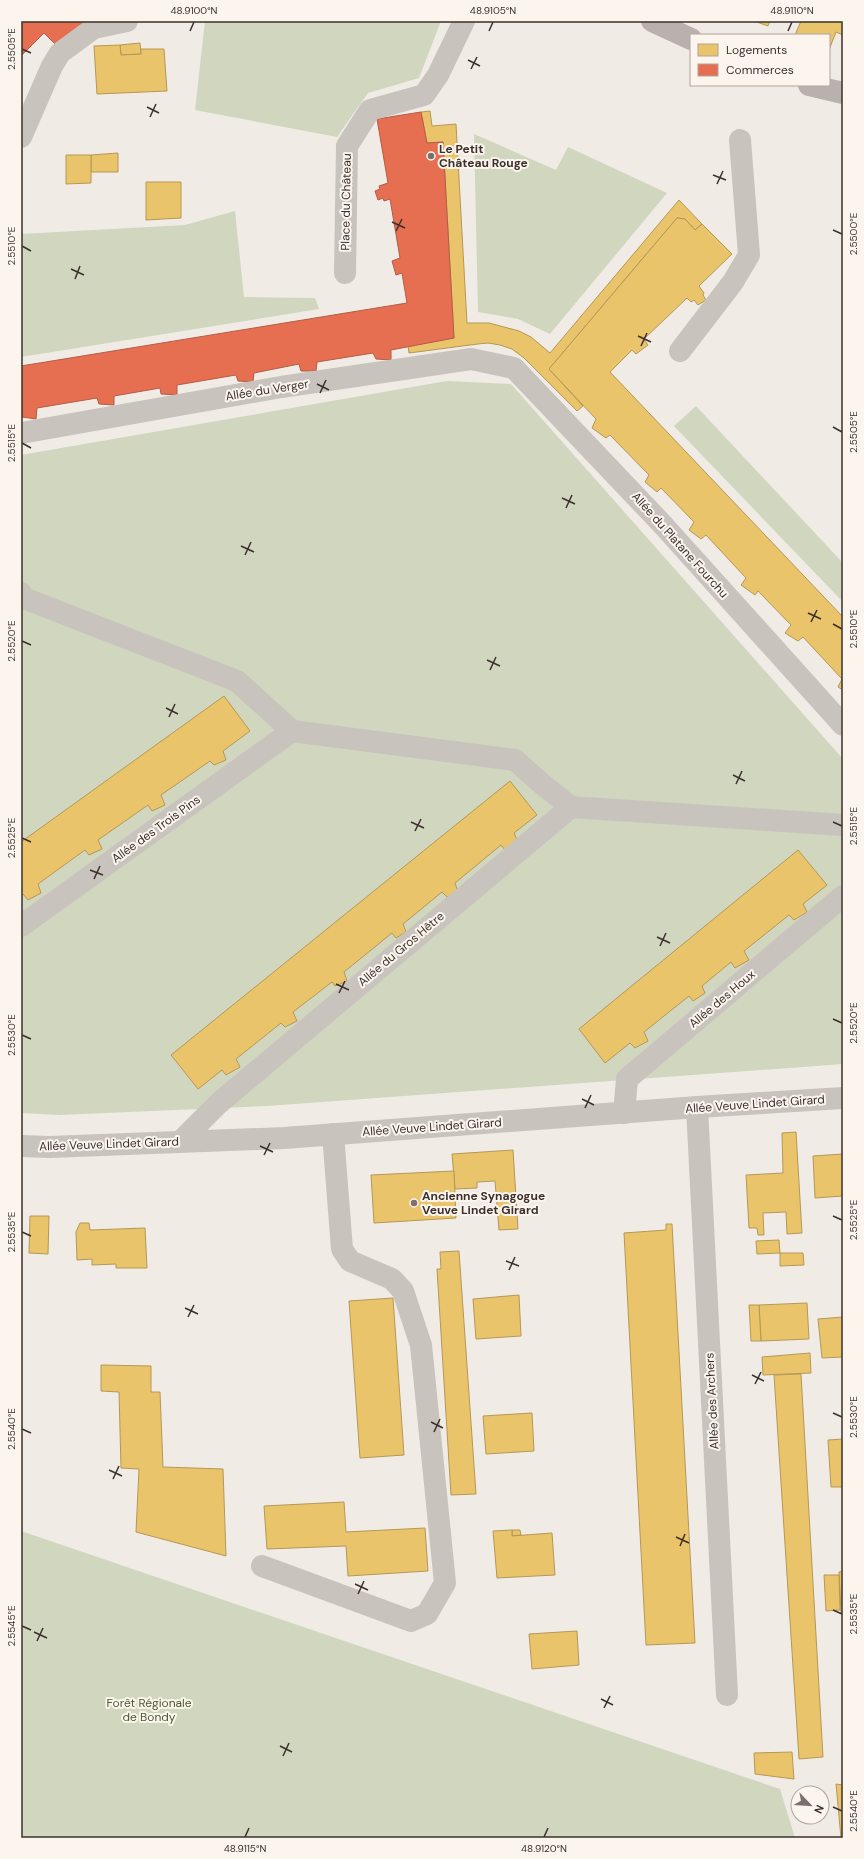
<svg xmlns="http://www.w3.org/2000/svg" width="864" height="1859" viewBox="0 0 864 1859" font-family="'DM Sans',sans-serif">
<rect width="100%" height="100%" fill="#f0ebe5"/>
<g fill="#d1d6bf">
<polygon points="205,21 441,21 419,78 368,93 337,137 195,110"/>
<polygon points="474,134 556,170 568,147 667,193 550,334 518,319 478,312"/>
<polygon points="235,211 244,297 315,298 319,309 21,357 21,234 185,225"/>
<polygon points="447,381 511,384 843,759 843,1064 267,1106 60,1115 21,1113 21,455"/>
<polygon points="696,406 843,563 843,602 674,426"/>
<polygon points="21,1531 780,1789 795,1838 21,1838"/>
</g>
<g fill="#e9c46a" stroke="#b59857">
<polygon points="754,21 770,21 768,26"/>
<polygon points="801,21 843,21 843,35 836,32 829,50 829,35 795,35"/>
<polygon points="140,43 141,54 121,55 120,45"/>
<polygon points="120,45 121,55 141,54 141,49 164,49 167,91 97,94 94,46"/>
<polygon points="430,111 432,126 456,124 467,323 489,323 519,331 531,337 550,353 679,200 702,224 695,230 685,219 677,218 549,369 583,406 577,411 524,358 512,349 500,345 488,343 478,344 409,353 408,346 454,338 443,142 427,143 421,112"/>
<polygon points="118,153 118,172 91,172 91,155"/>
<polygon points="66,155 91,155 91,183 66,184"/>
<polygon points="146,182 181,182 181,218 146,220"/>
<polygon points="677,218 685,219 695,230 702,224 732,254 699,286 704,293 703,295 706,300 698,305 694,300 691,302 687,298 644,339 648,345 636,354 632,350 610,372 843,617 843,690 838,687 842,679 803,637 798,641 785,633 791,625 758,591 755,595 741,585 746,578 706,535 701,539 689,530 694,522 661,488 657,492 645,482 649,475 610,435 606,438 592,428 596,419 549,369"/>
<polygon points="224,696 250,731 223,751 226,760 214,765 210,761 161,795 165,805 152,811 148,805 98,840 102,849 89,855 85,850 38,884 41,893 28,900 23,894 21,896 21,842"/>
<polygon points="510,781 537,815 514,833 518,842 505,850 501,845 455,883 458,892 447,897 442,892 403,924 406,932 396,938 392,933 344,972 347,981 335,986 332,982 293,1012 297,1021 285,1027 281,1023 236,1059 240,1067 226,1075 222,1070 198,1089 171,1055"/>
<polygon points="798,850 827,885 803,904 807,912 794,920 789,915 744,951 749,960 735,968 731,962 702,986 705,993 693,1001 689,996 644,1032 648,1041 635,1048 630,1043 605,1063 579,1029"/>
<polygon points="796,1132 802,1233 787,1234 786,1212 763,1213 764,1235 758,1235 757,1228 749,1228 746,1175 783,1173 782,1133"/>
<polygon points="513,1150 518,1229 499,1230 495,1181 477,1182 477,1188 455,1189 452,1154"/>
<polygon points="843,1154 843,1196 815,1198 813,1156"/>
<polygon points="454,1171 456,1218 374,1223 371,1175"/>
<polygon points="30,1216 49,1216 48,1254 29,1253"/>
<polygon points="80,1223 89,1223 90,1230 145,1228 147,1268 116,1268 116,1264 92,1265 92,1259 77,1260 76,1232"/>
<polygon points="666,1224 672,1224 695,1643 646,1645 624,1233 666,1230"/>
<polygon points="779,1240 780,1253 757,1254 756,1241"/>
<polygon points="459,1251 476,1494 451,1495 437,1269 441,1269 440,1252"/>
<polygon points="780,1253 803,1253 804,1265 780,1266"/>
<polygon points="519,1295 521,1336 476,1339 473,1299"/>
<polygon points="393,1298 404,1455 360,1458 349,1301"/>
<polygon points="807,1303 809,1339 761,1341 759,1305"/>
<polygon points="749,1305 759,1305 761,1341 751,1341"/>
<polygon points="843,1317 843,1357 822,1358 818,1319"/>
<polygon points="810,1353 811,1373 763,1375 762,1357"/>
<polygon points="101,1365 151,1366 151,1392 160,1392 163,1467 223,1469 226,1556 136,1532 139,1469 121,1468 119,1392 101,1391"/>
<polygon points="801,1374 823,1757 799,1759 774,1375"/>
<polygon points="532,1413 534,1451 486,1454 483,1416"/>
<polygon points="843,1439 843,1487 831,1487 828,1440"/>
<polygon points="344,1502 346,1532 425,1528 428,1571 348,1576 346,1546 267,1549 264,1506"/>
<polygon points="512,1530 520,1530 521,1535 512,1536"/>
<polygon points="512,1530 512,1536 552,1533 555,1575 497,1578 493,1531"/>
<polygon points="843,1571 843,1613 841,1613 839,1572"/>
<polygon points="824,1575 839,1575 840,1610 826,1611"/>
<polygon points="577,1631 579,1665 532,1669 529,1634"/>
<polygon points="792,1752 794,1779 755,1774 754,1753"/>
<polygon points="836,1784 843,1785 843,1838 841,1838"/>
</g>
<g fill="#e76f51" stroke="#b35c46">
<polygon points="21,21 88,21 56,45 44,33 21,56"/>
<polygon points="421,112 427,143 443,142 454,338 391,350 391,360 376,359 373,353 317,362 316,371 301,371 299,364 254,373 253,382 238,381 236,375 177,385 177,395 161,394 160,388 114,396 114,405 99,404 97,398 37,408 36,419 22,417 21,366 407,303 402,273 396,275 392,261 400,258 390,199 384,201 383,198 378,200 375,191 380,189 379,186 388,183 377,119"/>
</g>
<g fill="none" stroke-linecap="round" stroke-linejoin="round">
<g stroke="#c9c3be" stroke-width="22">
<polyline points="21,137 52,66 60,53 94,28 127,21"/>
<polyline points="345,273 347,146 370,110 424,95 438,75 464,21"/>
<polyline points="680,351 733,282 749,255 740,140"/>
<polyline points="21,433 281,387 471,359 514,368 663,525 843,725"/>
<polyline points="21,593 21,597 237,681 292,731 515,760 542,784 571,807 843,825"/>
<polyline points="21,926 292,731"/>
<polyline points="697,1107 727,1695"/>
<polyline points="624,1113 627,1079 843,896"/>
<polyline points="180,1142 219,1103 571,807"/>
<polyline points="21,1146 50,1147 284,1138 697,1107 843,1098"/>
<polyline points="262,1566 411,1621 427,1614 445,1583 421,1345 403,1291 392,1279 350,1261 342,1249 333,1134"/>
</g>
<g stroke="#b8b1ad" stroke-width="22">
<polyline points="652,21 691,39"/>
<polyline points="809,85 843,93"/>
</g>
</g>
<path fill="none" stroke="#3b302b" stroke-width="1.5" d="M190,31L194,22M489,31L493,22M788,31L792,22M22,49L31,53M468,60L480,66M471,69L477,57M147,107L159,113M150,117L156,104M713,175L726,180M717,184L723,171M392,222L405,228M833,230L842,234M396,231L402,219M22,246L31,251M71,269L84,275M75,279L80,266M638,336L651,342M641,346L647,333M317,384L329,390M320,393L326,380M833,427L842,432M22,443L31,448M562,498L575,504M566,508L572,495M241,546L254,552M245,555L251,542M808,613L821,619M811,622L817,610M833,624L842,629M22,641L31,645M487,660L500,666M490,670L496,657M166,708L178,714M169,717L175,704M733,775L745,781M736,784L742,771M411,822L424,828M833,822L842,826M415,831L421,819M22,838L31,842M90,870L103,875M94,879L100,866M657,937L670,943M660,946L666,933M336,984L349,990M339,993L345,981M833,1019L842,1023M22,1035L31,1039M582,1099L594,1105M585,1108L591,1095M260,1146L273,1152M264,1155L270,1143M833,1216L842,1220M22,1232L31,1236M506,1261L519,1266M509,1270L515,1257M185,1308L198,1314M188,1317L194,1305M752,1375L764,1381M755,1384L761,1372M833,1413L842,1417M431,1422L443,1428M22,1429L31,1433M434,1432L440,1419M109,1470L122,1476M113,1479L119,1466M676,1537L689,1543M680,1546L685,1534M355,1584L368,1590M358,1594L364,1581M833,1610L842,1614M22,1626L31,1630M34,1632L47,1638M37,1641L43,1628M601,1699L613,1705M604,1708L610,1696M280,1746L292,1752M283,1756L289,1743M833,1807L842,1811M245,1837L249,1828M544,1837L548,1828"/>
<g fill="#7a716c" stroke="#fbf5ee" stroke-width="1.5">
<circle cx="431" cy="156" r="4"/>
<circle cx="414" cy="1203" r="4"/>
</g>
<g text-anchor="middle" stroke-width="4" stroke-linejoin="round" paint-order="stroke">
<g font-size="12" font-weight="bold" fill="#3b302b" stroke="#fbf5ee" text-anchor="start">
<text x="439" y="153">Le Petit<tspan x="439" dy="14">Château Rouge</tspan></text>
<text x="422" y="1200">Ancienne Synagogue<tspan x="422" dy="14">Veuve Lindet Girard</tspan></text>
</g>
<g font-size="12" fill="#3b302b" stroke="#fbf5ee">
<text transform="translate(346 202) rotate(-89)" y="4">Place du Château</text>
<text transform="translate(267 390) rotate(-9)" y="4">Allée du Verger</text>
<text transform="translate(680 545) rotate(48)" y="4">Allée du Platane Fourchu</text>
<text transform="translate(156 829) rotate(-36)" y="4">Allée des Trois Pins</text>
<text transform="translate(401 949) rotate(-40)" y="4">Allée du Gros Hêtre</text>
<text transform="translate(722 999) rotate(-40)" y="4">Allée des Houx</text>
<text transform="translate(755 1104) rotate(-4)" y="4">Allée Veuve Lindet Girard</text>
<text transform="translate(432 1127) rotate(-4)" y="4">Allée Veuve Lindet Girard</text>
<text transform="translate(109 1144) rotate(-2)" y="4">Allée Veuve Lindet Girard</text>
<text transform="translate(712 1401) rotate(-93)" y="4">Allée des Archers</text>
</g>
<g font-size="12" fill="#4a5a2e" stroke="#fbf5ee">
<text x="149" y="1707">Forêt Régionale<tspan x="149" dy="14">de Bondy</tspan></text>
</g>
</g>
<rect width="864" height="1859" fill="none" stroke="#fbf5ee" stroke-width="44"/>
<rect x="690" y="34" width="140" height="52" fill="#fbf5ee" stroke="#aea6a0"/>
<rect x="698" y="44" width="20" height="12" fill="#e9c46a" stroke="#aea6a0"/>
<text x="726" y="54" font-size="12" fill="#3b302b">Logements</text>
<rect x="698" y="64" width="20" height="12" fill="#e76f51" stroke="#aea6a0"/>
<text x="726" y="74" font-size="12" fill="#3b302b">Commerces</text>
<g transform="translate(810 1805) rotate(115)"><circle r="19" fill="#fbf5ee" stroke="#aea6a0"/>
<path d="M0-3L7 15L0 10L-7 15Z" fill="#7a716c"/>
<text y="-6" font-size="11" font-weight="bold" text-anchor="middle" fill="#3b302b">N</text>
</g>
<rect x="22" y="22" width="820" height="1815" fill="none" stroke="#3b302b" stroke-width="1.5"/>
<g font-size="10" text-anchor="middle" fill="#3b302b">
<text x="194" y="14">48.9100°N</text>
<text x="493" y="14">48.9105°N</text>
<text x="792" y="14">48.9110°N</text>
<text transform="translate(11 49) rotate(-90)" y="4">2.5505°E</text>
<text transform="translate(853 234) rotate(-90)" y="4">2.5500°E</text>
<text transform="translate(11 246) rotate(-90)" y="4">2.5510°E</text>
<text transform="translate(853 432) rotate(-90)" y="4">2.5505°E</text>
<text transform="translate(11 443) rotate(-90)" y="4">2.5515°E</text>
<text transform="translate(853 629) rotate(-90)" y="4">2.5510°E</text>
<text transform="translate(11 641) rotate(-90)" y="4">2.5520°E</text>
<text transform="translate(853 826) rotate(-90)" y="4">2.5515°E</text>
<text transform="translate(11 838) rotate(-90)" y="4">2.5525°E</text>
<text transform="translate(853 1023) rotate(-90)" y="4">2.5520°E</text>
<text transform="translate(11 1035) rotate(-90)" y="4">2.5530°E</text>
<text transform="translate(853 1220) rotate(-90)" y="4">2.5525°E</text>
<text transform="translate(11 1232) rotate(-90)" y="4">2.5535°E</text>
<text transform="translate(853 1417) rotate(-90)" y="4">2.5530°E</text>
<text transform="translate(11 1429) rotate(-90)" y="4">2.5540°E</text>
<text transform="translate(853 1614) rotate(-90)" y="4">2.5535°E</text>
<text transform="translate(11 1626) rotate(-90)" y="4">2.5545°E</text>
<text transform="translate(853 1811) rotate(-90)" y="4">2.5540°E</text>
<text x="245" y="1852">48.9115°N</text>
<text x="544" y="1852">48.9120°N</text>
</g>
</svg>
